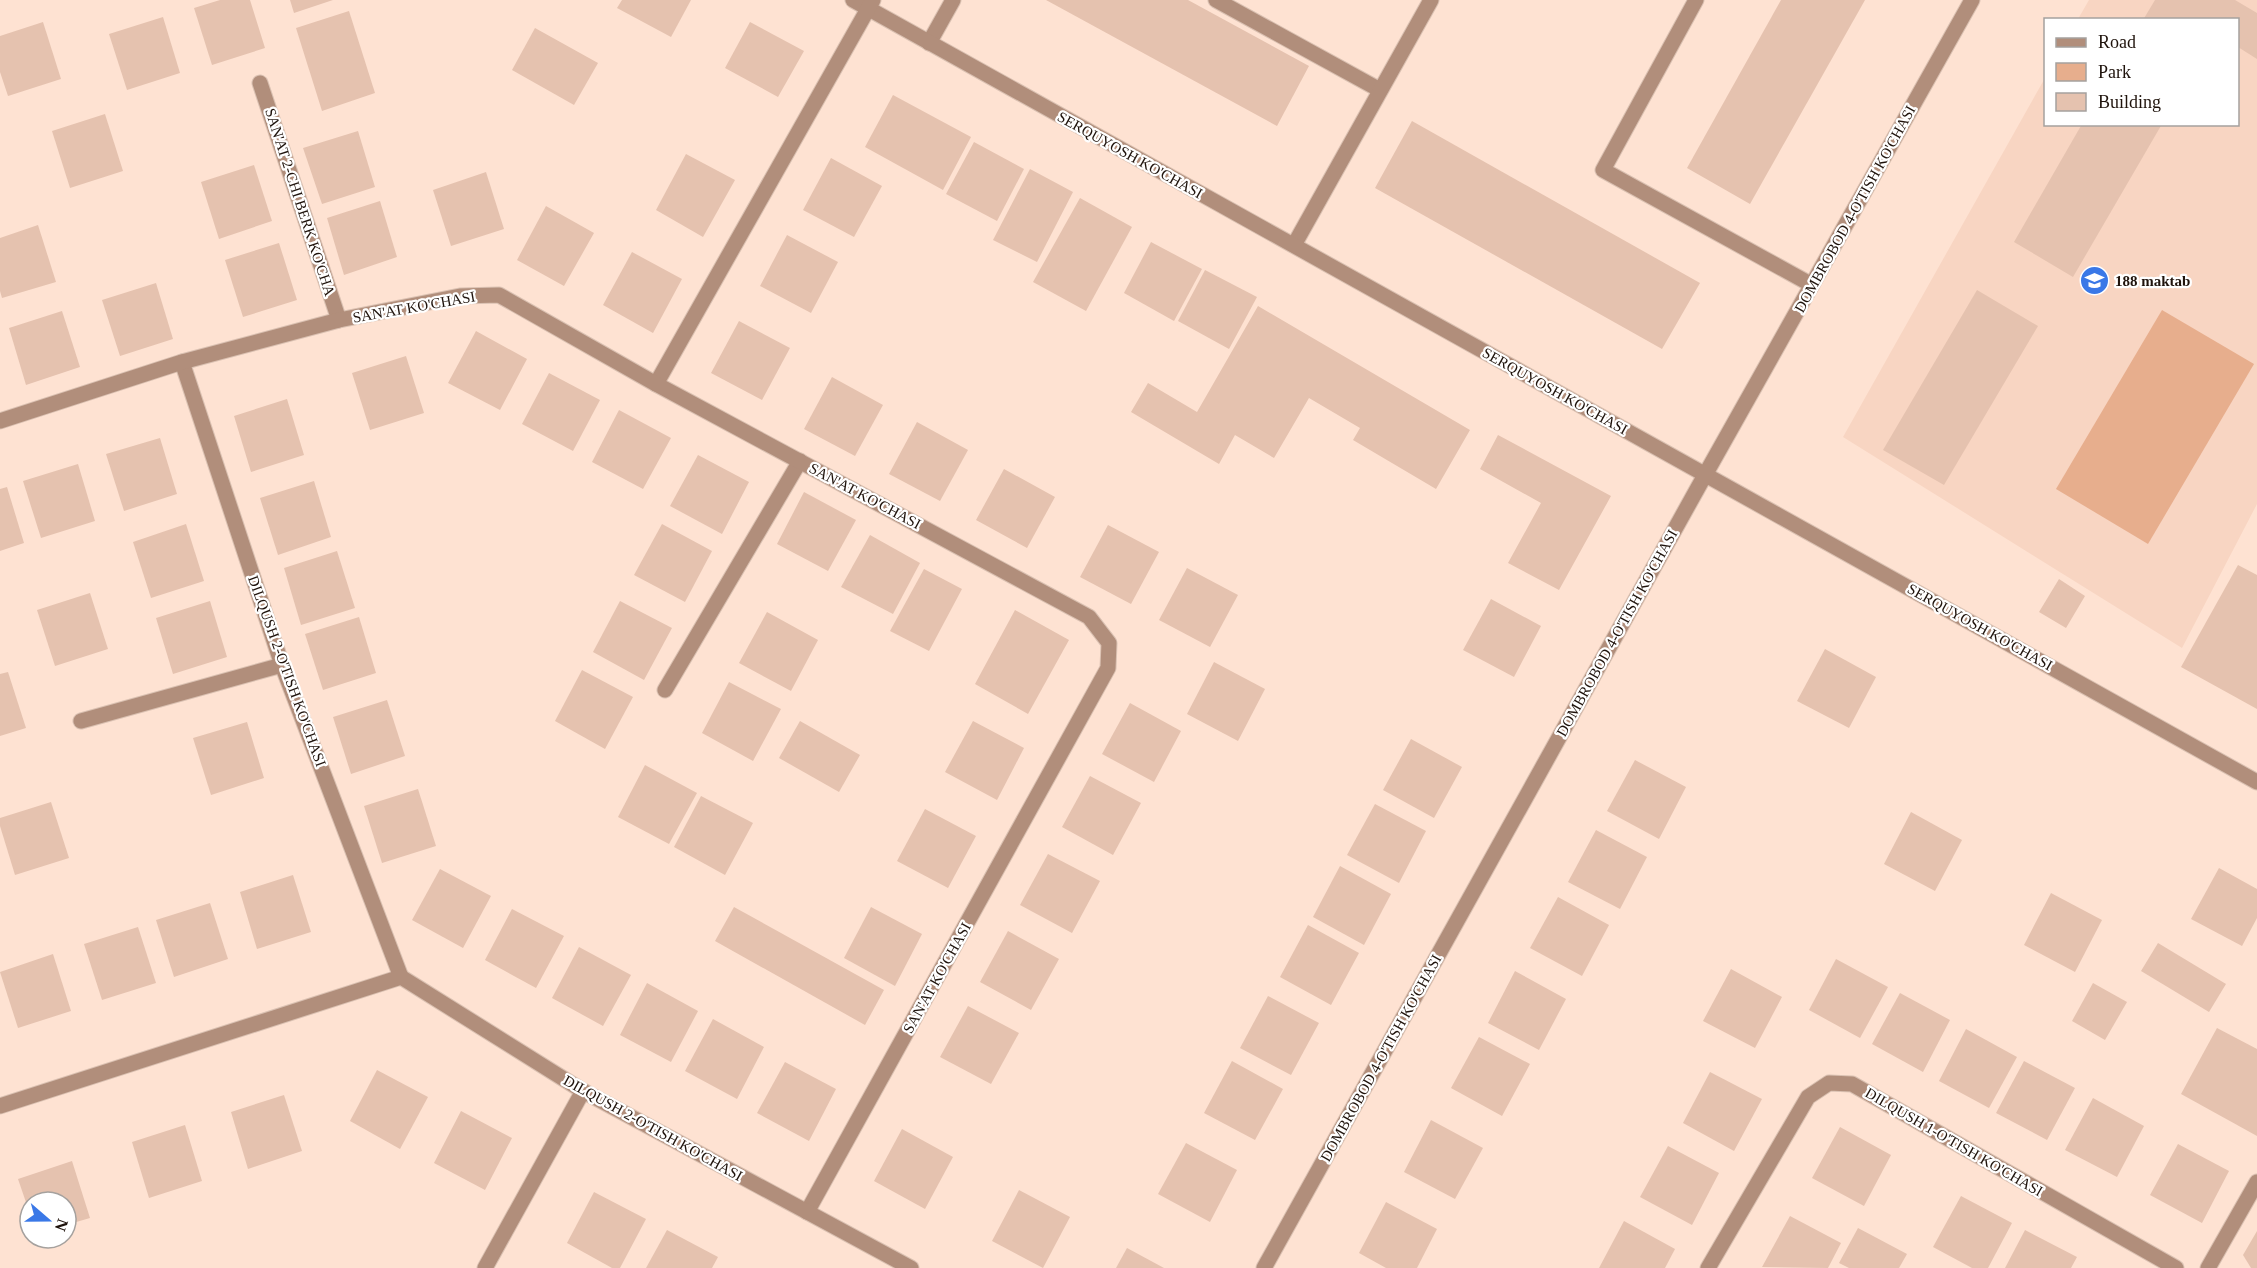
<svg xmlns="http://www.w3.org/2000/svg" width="2257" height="1268" viewBox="0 0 2257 1268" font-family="'Times New Roman',serif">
<rect width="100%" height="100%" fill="#fee2d2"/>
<polygon fill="#f8d5c2" points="2089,0 2257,0 2257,504 2182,648 1843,437 2045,78 2046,124 2238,124 2238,20 2078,19"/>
<polygon fill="#e7ae8d" points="2162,310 2254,364 2148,544 2056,489"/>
<g fill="#e5c2af">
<polygon points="220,0 250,0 265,48 212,65 194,8"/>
<polygon points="290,0 333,0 294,13"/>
<polygon points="622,0 691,0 671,37 617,8"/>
<polygon points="1046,0 1188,0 1309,66 1277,126"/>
<polygon points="1781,0 1865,0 1750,204 1687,168"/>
<polygon points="2155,0 2235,0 2257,13 2257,59 2238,47 2238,20 2143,20"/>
<polygon points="349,11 375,93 322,111 296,28"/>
<polygon points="163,17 180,73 127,90 109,34"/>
<polygon points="43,22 61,79 8,96 0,72 0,36"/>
<polygon points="750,22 804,51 778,97 725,68"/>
<polygon points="535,28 598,63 574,105 512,70"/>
<polygon points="893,95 971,137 943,190 865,147"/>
<polygon points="105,114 123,171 70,188 52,131"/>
<polygon points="1412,121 1700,283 1662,349 1375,188"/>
<polygon points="2082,124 2162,124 2073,277 2014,242"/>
<polygon points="358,131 375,187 322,204 303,148"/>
<polygon points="974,142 1024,169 997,221 946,194"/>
<polygon points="686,154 735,180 703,237 656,210"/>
<polygon points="831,158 882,186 854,237 803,210"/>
<polygon points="254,165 272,221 219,239 201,182"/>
<polygon points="1030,169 1073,192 1037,262 993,240"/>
<polygon points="486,172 504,229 451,246 433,190"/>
<polygon points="1080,198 1132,227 1086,311 1033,282"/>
<polygon points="380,201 397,257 344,275 327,218"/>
<polygon points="546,206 594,233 564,286 517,260"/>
<polygon points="38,225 56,282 2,298 0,291 0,238"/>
<polygon points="787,235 838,262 811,313 760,286"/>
<polygon points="1151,242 1202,269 1174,321 1124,293"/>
<polygon points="279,243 297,300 243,317 225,260"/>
<polygon points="632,252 682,279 653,333 603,305"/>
<polygon points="1205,270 1257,297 1229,349 1178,321"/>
<polygon points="156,283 173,339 120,356 102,300"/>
<polygon points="1977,290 2038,326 1944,485 1883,450"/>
<polygon points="1258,306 1470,430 1436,489 1353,440 1360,428 1309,398 1274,458 1235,435 1219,464 1131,412 1148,383 1197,412"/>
<polygon points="62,311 80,367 26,385 9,328"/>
<polygon points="739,321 790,348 762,400 711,373"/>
<polygon points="476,331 527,359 500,410 448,383"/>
<polygon points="406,356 424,413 370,430 352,373"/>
<polygon points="549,373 600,400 573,451 522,424"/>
<polygon points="832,377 883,405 855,456 804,429"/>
<polygon points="287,399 304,455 251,472 234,416"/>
<polygon points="619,410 671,438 643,489 592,462"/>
<polygon points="917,422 968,450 940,501 889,474"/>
<polygon points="1498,435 1611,496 1559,590 1508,563 1541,503 1480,469"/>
<polygon points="160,438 177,494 124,511 106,454"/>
<polygon points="698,455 749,482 722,534 670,506"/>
<polygon points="78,464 95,521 41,538 23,481"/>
<polygon points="1004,469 1055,497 1027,548 976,520"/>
<polygon points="314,481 331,537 278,555 260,498"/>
<polygon points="7,487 24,543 0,551 0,489"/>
<polygon points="804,492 856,520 828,571 777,544"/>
<polygon points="186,524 204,581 151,598 133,542"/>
<polygon points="662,524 712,551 685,602 634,575"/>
<polygon points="1108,525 1159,552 1131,604 1080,577"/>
<polygon points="870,535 920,563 893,614 841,587"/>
<polygon points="337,551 355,608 301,625 284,568"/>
<polygon points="2238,565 2257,575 2257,709 2181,667"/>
<polygon points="1187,568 1238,595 1210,647 1159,620"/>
<polygon points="924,569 962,589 929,651 890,631"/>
<polygon points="2059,579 2085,596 2066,628 2039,612"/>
<polygon points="90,593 108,649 55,666 37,610"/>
<polygon points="1491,599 1541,626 1514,677 1463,650"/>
<polygon points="210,601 227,657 173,674 156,618"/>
<polygon points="620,601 672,628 644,680 593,652"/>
<polygon points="1015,610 1069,640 1028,714 975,684"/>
<polygon points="767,612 818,640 791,691 739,663"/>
<polygon points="359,617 376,673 323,690 305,634"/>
<polygon points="1825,649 1876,677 1849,728 1797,701"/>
<polygon points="1214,662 1265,689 1238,741 1187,714"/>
<polygon points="582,670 633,697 605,749 555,721"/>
<polygon points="8,672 26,728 0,736 0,674"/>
<polygon points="729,682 781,709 753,761 702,733"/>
<polygon points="387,700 405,756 351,774 333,717"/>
<polygon points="1130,703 1181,731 1154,782 1102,754"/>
<polygon points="800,721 860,755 839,792 779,758"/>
<polygon points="973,721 1024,748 997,800 945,772"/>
<polygon points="247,722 264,778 211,795 193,738"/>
<polygon points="1411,739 1462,767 1434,818 1383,790"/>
<polygon points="1635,760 1686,787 1659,839 1607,811"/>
<polygon points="645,765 697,793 669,844 618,817"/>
<polygon points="1090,776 1141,803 1113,855 1062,827"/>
<polygon points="418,789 436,846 382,863 364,806"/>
<polygon points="701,796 753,823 725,875 674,847"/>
<polygon points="51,802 69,858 15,875 0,826 0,818"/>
<polygon points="1375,804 1426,831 1399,883 1347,855"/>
<polygon points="925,809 976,836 948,888 897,861"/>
<polygon points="1911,812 1962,840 1935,891 1884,864"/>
<polygon points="1596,830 1647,857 1620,909 1568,882"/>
<polygon points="1048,854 1100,881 1072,933 1020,905"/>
<polygon points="1340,866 1391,894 1364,945 1313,917"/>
<polygon points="2219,868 2257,889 2257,918 2242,946 2191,919"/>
<polygon points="440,869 491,896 463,948 412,920"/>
<polygon points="293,875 311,932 257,949 240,892"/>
<polygon points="2051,893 2102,920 2075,972 2024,945"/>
<polygon points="1558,897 1609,925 1582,976 1530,948"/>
<polygon points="210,903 228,959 174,977 156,920"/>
<polygon points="734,907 884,990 865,1025 715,941"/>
<polygon points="871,907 922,934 895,986 844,958"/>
<polygon points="512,909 564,936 536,988 485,960"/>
<polygon points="1308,925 1359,953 1331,1005 1280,977"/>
<polygon points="138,927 156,983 102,1000 84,944"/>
<polygon points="1008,931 1059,959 1031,1010 980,982"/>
<polygon points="2158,943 2226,984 2209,1012 2141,971"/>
<polygon points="579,947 631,975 603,1026 552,998"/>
<polygon points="53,954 71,1011 18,1028 0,972"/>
<polygon points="1836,959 1888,987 1860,1038 1809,1010"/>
<polygon points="1731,969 1782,997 1755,1048 1703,1021"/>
<polygon points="1515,971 1566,999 1539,1050 1488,1023"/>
<polygon points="647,983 698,1011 671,1062 620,1035"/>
<polygon points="2093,983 2127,1002 2105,1040 2072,1021"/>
<polygon points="1900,993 1950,1020 1923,1072 1872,1044"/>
<polygon points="1268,996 1319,1023 1291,1075 1240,1048"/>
<polygon points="968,1006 1019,1033 991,1084 940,1057"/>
<polygon points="713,1019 764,1047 737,1099 685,1071"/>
<polygon points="2217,1028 2257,1049 2257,1136 2181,1094"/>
<polygon points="1966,1029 2017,1057 1989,1108 1939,1081"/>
<polygon points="1479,1037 1530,1064 1502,1116 1451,1088"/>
<polygon points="1232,1061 1283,1089 1255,1140 1204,1113"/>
<polygon points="2024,1061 2075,1088 2047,1140 1996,1113"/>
<polygon points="785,1062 836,1089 809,1141 757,1113"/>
<polygon points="377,1070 428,1097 400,1149 350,1121"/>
<polygon points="1710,1072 1762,1099 1734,1151 1683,1123"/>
<polygon points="284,1095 302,1151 248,1169 231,1112"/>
<polygon points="2093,1098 2144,1126 2117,1177 2065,1150"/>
<polygon points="461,1111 512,1138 485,1190 434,1163"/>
<polygon points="1431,1120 1483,1148 1455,1199 1404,1172"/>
<polygon points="185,1125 202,1181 149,1198 132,1142"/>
<polygon points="1840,1127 1891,1155 1864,1206 1812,1178"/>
<polygon points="902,1129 953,1157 925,1209 874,1181"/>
<polygon points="1186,1143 1237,1170 1210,1222 1158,1194"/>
<polygon points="2178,1144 2229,1171 2202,1223 2150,1195"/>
<polygon points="1668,1146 1719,1173 1692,1225 1640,1197"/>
<polygon points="72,1161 90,1218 66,1225 66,1202 30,1202 30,1214 18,1179"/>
<polygon points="1019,1190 1070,1217 1043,1268 992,1241"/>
<polygon points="594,1192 646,1219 620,1268 612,1268 567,1243"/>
<polygon points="1961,1196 2012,1223 1988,1268 1972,1268 1933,1247"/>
<polygon points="1386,1202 1437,1229 1417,1268 1386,1268 1359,1253"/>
<polygon points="1790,1216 1841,1243 1828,1268 1762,1267"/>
<polygon points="1624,1221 1675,1249 1665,1268 1599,1268"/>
<polygon points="1858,1228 1907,1254 1899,1268 1849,1268 1839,1263"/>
<polygon points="667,1230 718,1257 712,1268 646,1268"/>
<polygon points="2025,1230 2077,1257 2071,1268 2005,1268"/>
<polygon points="2257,1231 2257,1268 2251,1268 2243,1255"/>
<polygon points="1127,1248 1164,1268 1116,1268"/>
</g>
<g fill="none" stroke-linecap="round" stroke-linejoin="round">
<defs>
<g id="lane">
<polyline points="1216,0 1380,90"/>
<polyline points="1696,0 1603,170 1812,285"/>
<polyline points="929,43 953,0"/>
<polyline points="260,83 339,320"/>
<polyline points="1294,245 1431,0"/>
<polyline points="665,690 800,461"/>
<polyline points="81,721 282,665"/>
</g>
<g id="street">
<polyline points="853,0 2257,782"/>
<polyline points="182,362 282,665 401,977"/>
<polyline points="656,384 873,0"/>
<polyline points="0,421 182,362 339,320 460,296 499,295 656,384 1089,617 1109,643 1108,668 807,1212"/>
<polyline points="0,1106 401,977 583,1091 911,1268"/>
<polyline points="485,1268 583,1091"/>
<polyline points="1264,1268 1705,475 1972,0"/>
<polyline points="1708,1268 1808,1097 1829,1083 1852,1084 2176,1268"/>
<polyline points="2208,1268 2257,1182"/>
</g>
</defs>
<use href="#lane" stroke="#dac1b2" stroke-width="17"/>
<use href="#street" stroke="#dac1b2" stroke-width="17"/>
<use href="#lane" stroke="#b18e7b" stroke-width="15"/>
<use href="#street" stroke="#b18e7b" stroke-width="15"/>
</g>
<defs>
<symbol id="school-disc" viewBox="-11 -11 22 22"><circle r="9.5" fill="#3a78e7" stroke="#fff"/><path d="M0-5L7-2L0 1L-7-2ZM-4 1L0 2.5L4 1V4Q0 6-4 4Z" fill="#fff"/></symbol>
</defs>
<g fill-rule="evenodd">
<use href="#school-disc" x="2078" y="264" width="33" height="33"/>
</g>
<g text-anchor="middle" stroke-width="4.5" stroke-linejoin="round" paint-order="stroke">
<g font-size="15" fill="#1f130c" stroke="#fff">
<text transform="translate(1130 155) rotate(29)" y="5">SERQUYOSH KO'CHASI</text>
<text transform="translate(300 202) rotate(72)" y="5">SAN'AT 2-CHI BERK KO'CHA</text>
<text transform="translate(1855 209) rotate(-61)" y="5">DOMBROBOD 4-O'TISH KO'CHASI</text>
<text transform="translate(414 307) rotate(-10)" y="5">SAN'AT KO'CHASI</text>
<text transform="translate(1555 391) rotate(29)" y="5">SERQUYOSH KO'CHASI</text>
<text transform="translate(865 496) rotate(28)" y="5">SAN'AT KO'CHASI</text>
<text transform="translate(1980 627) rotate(29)" y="5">SERQUYOSH KO'CHASI</text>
<text transform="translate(1617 633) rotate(-61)" y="5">DOMBROBOD 4-O'TISH KO'CHASI</text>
<text transform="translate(287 671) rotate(70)" y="5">DILQUSH 2-O'TISH KO'CHASI</text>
<text transform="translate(937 978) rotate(-61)" y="5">SAN'AT KO'CHASI</text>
<text transform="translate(1381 1058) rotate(-61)" y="5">DOMBROBOD 4-O'TISH KO'CHASI</text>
<text transform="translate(653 1128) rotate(29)" y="5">DILQUSH 2-O'TISH KO'CHASI</text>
<text transform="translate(1954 1142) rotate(30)" y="5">DILQUSH 1-O'TISH KO'CHASI</text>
</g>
<g font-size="15" font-weight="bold" fill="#1f130c" stroke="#fff" text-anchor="start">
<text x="2115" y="286">188 maktab</text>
</g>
</g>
<rect x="2044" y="18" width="195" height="108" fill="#ffffff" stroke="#a5a19e" stroke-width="1.5"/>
<rect x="2056" y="38" width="30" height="9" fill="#b18e7b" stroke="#a5a19e" stroke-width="1.5"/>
<text x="2098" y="48" font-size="18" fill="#1f130c">Road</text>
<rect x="2056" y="63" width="30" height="18" fill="#e7ae8d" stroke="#a5a19e" stroke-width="1.5"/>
<text x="2098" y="78" font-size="18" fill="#1f130c">Park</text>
<rect x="2056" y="93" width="30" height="18" fill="#e5c2af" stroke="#a5a19e" stroke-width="1.5"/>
<text x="2098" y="108" font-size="18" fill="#1f130c">Building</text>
<g transform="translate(48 1220) rotate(110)"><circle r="28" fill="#ffffff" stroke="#a5a19e" stroke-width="1.5"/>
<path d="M0-4.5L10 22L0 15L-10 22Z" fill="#3a78e7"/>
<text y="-9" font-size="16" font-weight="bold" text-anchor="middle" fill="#1f130c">N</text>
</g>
</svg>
